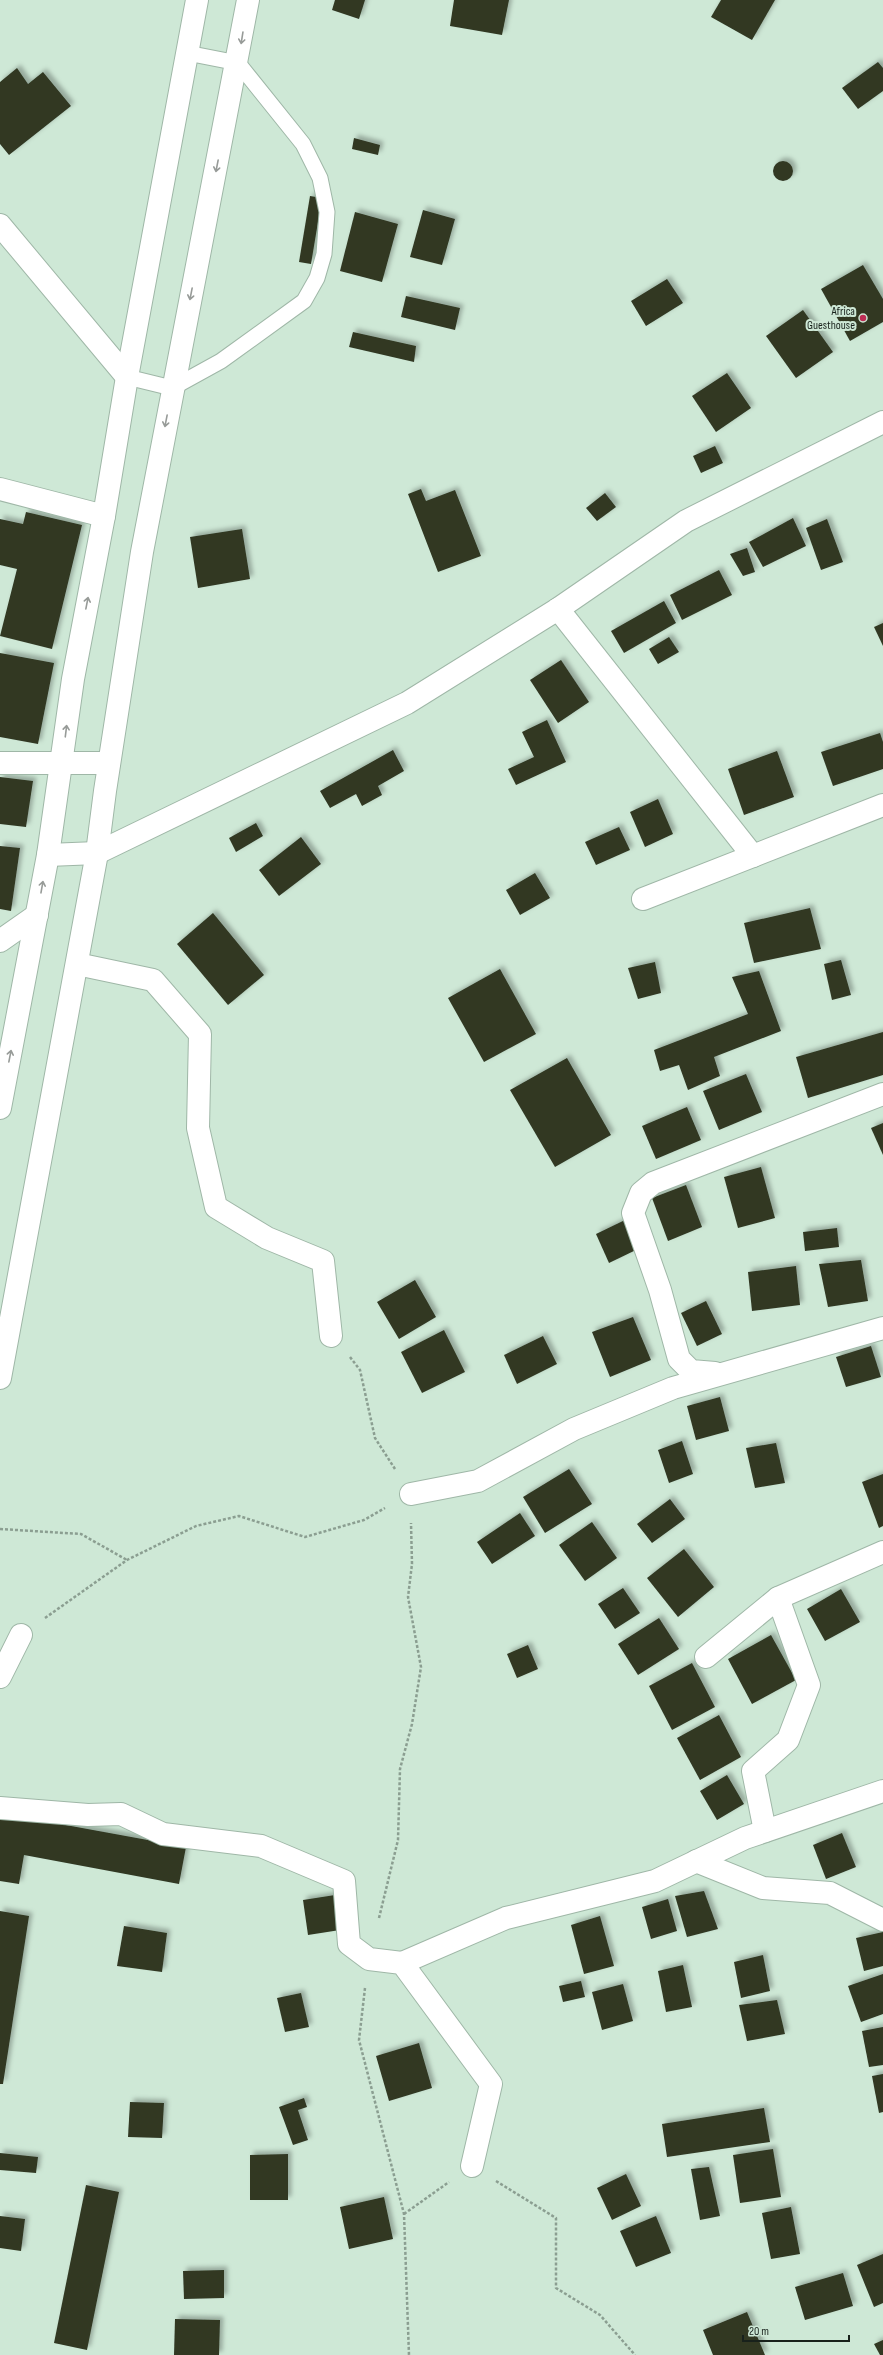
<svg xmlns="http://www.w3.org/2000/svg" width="883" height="2355" viewBox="0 0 883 2355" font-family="'Sofia Sans Condensed',sans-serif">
<defs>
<filter id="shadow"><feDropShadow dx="3.5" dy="-3.5" stdDeviation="2" flood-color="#0004"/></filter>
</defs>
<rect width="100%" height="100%" fill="#cee8d6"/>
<g fill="#303824" filter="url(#shadow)">
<polygon points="335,0 365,0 359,19 332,10"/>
<polygon points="454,0 509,0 502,35 450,26"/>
<polygon points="721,0 775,0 752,40 711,17"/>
<polygon points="878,62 883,68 883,91 858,109 842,88"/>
<polygon points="17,68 28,84 43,72 71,106 9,155 0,144 0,82"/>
<polygon points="354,138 380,145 378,155 352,149"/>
<circle cx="783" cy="171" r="10"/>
<polygon points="310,196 322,198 311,264 299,262"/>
<polygon points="423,210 455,219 442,265 410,257"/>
<polygon points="355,212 398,224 382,282 340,271"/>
<polygon points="863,265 883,299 883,322 850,341 821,289"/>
<polygon points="667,279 683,303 646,326 631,301"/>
<polygon points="406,296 460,308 455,330 401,317"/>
<polygon points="803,310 833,352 796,378 766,336"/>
<polygon points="353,332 416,346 414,362 349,347"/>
<polygon points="727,373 751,408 716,432 692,396"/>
<polygon points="715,446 723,463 701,473 693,456"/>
<polygon points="421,489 426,501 455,490 481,556 438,572 408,494"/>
<polygon points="605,493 616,507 597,521 586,508"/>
<polygon points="26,512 82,525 52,649 0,636 17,569 0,565 0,519 23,524"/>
<polygon points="793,518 806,546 763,567 749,542"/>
<polygon points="827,519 843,562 821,570 806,528"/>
<polygon points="242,529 250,579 198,588 190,537"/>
<polygon points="747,548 755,572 743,576 730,554"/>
<polygon points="719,570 732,595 682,620 670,595"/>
<polygon points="664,601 676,623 624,653 611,631"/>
<polygon points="883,623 883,646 874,627"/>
<polygon points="669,637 679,652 658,664 649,649"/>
<polygon points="0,653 54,663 38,744 0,737"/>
<polygon points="561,660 589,702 558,723 530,680"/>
<polygon points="547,720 566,762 516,785 508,769 534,757 522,732"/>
<polygon points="880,733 883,742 883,769 833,786 821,752"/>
<polygon points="393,750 404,771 378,786 382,795 362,806 356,794 330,808 320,791"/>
<polygon points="777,751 794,797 744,815 728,769"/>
<polygon points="0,777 33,781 26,827 0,824"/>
<polygon points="658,799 673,834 645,847 630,812"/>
<polygon points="256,823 263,836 236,852 229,838"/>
<polygon points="619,827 630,850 596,865 585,842"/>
<polygon points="301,837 321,864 279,896 259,870"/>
<polygon points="0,846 20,848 11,911 0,909"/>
<polygon points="535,873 550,898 520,915 506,890"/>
<polygon points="810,908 821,949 754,963 744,923"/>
<polygon points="213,913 264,975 228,1005 177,944"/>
<polygon points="841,960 851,995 832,1000 824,964"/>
<polygon points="655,962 661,993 638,999 628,968"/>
<polygon points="500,969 536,1034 484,1062 448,998"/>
<polygon points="759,971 781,1031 714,1057 720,1076 688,1090 679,1065 660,1071 654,1050 748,1014 732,977"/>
<polygon points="883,1032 883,1075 808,1098 796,1057"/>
<polygon points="567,1058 611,1135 555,1167 510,1090"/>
<polygon points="746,1074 762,1112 719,1130 703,1091"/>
<polygon points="687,1107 701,1140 656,1159 642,1126"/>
<polygon points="883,1123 883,1155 871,1128"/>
<polygon points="761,1167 775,1218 738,1228 724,1177"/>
<polygon points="686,1185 702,1227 668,1241 652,1198"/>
<polygon points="625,1220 638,1249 609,1263 596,1234"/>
<polygon points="837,1228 839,1247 805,1251 803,1232"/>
<polygon points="861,1260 868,1301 828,1307 819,1264"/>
<polygon points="796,1266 800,1305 752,1311 748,1272"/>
<polygon points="415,1280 436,1317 399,1339 377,1302"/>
<polygon points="706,1301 722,1334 697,1346 681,1313"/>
<polygon points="633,1317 651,1360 610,1377 592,1332"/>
<polygon points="444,1330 465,1372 422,1393 401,1352"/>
<polygon points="543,1336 557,1364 517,1384 504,1355"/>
<polygon points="871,1346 881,1377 846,1387 836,1357"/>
<polygon points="720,1397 729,1431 696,1440 687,1406"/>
<polygon points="682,1441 693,1474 669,1483 658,1450"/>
<polygon points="776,1443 785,1483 755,1488 746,1448"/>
<polygon points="569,1469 592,1504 545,1533 523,1497"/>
<polygon points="883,1474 883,1526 879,1528 862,1482"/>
<polygon points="670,1499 685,1519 652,1543 637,1524"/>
<polygon points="520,1513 535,1536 492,1564 477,1542"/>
<polygon points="592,1522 617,1558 585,1581 559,1545"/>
<polygon points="684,1549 714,1587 678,1617 647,1578"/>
<polygon points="623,1588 640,1613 615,1629 598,1604"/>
<polygon points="841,1589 860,1622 825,1641 807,1609"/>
<polygon points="659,1618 679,1649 638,1675 618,1644"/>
<polygon points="771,1635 796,1680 752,1704 728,1659"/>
<polygon points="528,1645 538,1669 517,1678 507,1654"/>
<polygon points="692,1663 715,1707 672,1730 649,1686"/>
<polygon points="719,1715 741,1757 700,1780 677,1738"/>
<polygon points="727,1775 744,1804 717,1820 700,1791"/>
<polygon points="0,1813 186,1847 179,1884 24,1855 19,1884 0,1881"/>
<polygon points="842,1833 856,1867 826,1879 813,1845"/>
<polygon points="704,1891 718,1929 687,1937 675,1896"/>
<polygon points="335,1895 340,1930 308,1935 303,1900"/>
<polygon points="668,1899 677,1931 651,1939 642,1907"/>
<polygon points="0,1911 29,1916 3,2084 0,2084"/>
<polygon points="600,1916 614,1966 584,1974 571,1925"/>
<polygon points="124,1926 167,1933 162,1972 117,1966"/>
<polygon points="883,1932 883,1966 864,1971 856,1938"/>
<polygon points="763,1955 770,1991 741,1998 734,1962"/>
<polygon points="683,1965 692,2007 666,2012 658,1971"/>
<polygon points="883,1974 883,2014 861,2022 848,1986"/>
<polygon points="581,1981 585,1997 563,2002 559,1986"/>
<polygon points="623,1984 633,2021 602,2030 592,1992"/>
<polygon points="301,1993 309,2027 285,2032 277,1998"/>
<polygon points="777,2000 785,2034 747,2041 739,2005"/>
<polygon points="883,2027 883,2065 869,2067 862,2031"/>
<polygon points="419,2043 432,2088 389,2101 376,2056"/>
<polygon points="883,2074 883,2112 879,2113 872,2076"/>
<polygon points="304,2098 307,2107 298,2110 308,2140 293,2145 279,2107"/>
<polygon points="130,2102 164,2103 162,2138 128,2137"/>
<polygon points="764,2108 770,2142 667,2157 662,2124"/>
<polygon points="773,2149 781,2197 740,2203 733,2155"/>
<polygon points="0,2153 38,2157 36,2173 0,2170"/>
<polygon points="288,2154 288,2200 250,2200 250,2155"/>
<polygon points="709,2167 720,2216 700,2220 691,2169"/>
<polygon points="626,2174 641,2206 612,2220 597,2188"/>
<polygon points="86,2185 119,2192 87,2350 54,2343"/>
<polygon points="384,2197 393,2239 349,2249 340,2207"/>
<polygon points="791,2207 800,2254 771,2259 762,2213"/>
<polygon points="0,2216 25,2219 21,2251 0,2248"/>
<polygon points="656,2216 671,2253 636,2267 620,2231"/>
<polygon points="883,2254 883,2303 874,2307 857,2265"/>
<polygon points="224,2270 224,2298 184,2299 183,2271"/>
<polygon points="843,2273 853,2306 805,2320 795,2287"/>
<polygon points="747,2312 765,2355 713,2355 703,2330"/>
<polygon points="175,2319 220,2320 219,2355 174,2355"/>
<polygon points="883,2340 883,2355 880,2355 874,2344"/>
</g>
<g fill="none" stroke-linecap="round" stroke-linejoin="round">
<defs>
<polyline id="service" points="127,377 172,388 221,361 304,301 317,278 324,254 327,212 320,178 303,144 238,63 187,53"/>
<g id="minor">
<polyline points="0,225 127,377"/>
<polyline points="0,489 104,516"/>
<polyline points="558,609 753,856"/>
<polyline points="0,763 109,763"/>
<polyline points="48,855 97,853 407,703 558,609 686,521 883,422"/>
<polyline points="643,899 883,805"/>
<polyline points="0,941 37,915"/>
<polyline points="77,964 153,980 200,1034 198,1128 216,1207 267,1238 323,1261 331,1336"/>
<polyline points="715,1373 691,1371 679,1359 660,1290 633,1213 641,1193 653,1183 883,1094"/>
<polyline points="411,1494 478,1481 574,1429 673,1388 883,1328"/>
<polyline points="706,1657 778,1598 883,1552"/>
<polyline points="0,1677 21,1635"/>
<polyline points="0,1808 88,1815 121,1814 163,1834 261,1846 344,1881 349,1944 369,1959 402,1963 491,2084 472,2166"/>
<polyline points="765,1831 753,1771 788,1740 809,1685 778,1598"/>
<polyline points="696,1861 763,1888 830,1893 883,1920"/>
<polyline points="402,1963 506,1918 655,1881 745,1838 883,1791"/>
</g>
<g id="tertiary">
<polyline points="0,1108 48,855 73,679 104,516 127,377 197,0"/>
<polyline points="0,1378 97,853 105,791 142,552 248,0"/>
</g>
</defs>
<use href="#service" stroke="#9fb7a7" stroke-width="17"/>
<use href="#minor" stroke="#9fb7a7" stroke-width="24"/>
<use href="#tertiary" stroke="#9fb7a7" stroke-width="24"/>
<g stroke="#8b9e91" stroke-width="2.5" stroke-dasharray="3 2" stroke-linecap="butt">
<polyline points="350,1357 360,1370 375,1438 395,1469"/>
<polyline points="0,1529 81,1534 127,1560"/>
<polyline points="45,1618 127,1560 196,1526 239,1516 305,1537 364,1520 385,1508"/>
<polyline points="379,1918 398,1840 400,1769 412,1724 421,1667 408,1597 412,1564 411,1523"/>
<polyline points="365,1988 359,2040 404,2214 409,2355"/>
<polyline points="496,2181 556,2218 556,2288 600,2315 635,2355"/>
<polyline points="404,2214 449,2182"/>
</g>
<use href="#service" stroke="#fff" stroke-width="15"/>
<use href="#minor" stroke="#fff" stroke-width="22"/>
<use href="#tertiary" stroke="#fff" stroke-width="22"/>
</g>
<defs><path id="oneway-shaft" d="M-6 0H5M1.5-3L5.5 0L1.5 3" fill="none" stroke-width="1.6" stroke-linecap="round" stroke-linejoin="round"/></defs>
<g stroke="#979b98">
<use href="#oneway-shaft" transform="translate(242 38) rotate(99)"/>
<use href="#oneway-shaft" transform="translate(217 166) rotate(101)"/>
<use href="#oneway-shaft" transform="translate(191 294) rotate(101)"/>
<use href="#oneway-shaft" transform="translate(166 421) rotate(101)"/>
<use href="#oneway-shaft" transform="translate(87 603) rotate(-79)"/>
<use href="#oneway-shaft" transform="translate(66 731) rotate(-83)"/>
<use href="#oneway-shaft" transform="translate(42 887) rotate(-80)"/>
<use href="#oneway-shaft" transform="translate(10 1056) rotate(-79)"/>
</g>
<circle fill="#bc2d54" stroke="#cee8d6" stroke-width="1.5" cx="863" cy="318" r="4"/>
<g text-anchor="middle" stroke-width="4" stroke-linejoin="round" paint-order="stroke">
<g font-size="12" fill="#18211b" stroke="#cee8d6" text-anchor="end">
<text x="855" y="315">Africa<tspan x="855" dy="14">Guesthouse</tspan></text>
</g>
</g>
<path d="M743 2335v6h106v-6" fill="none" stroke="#18211b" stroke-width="2"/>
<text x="749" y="2335" font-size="12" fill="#18211b" stroke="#cee8d6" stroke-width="3" paint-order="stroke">20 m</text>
</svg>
